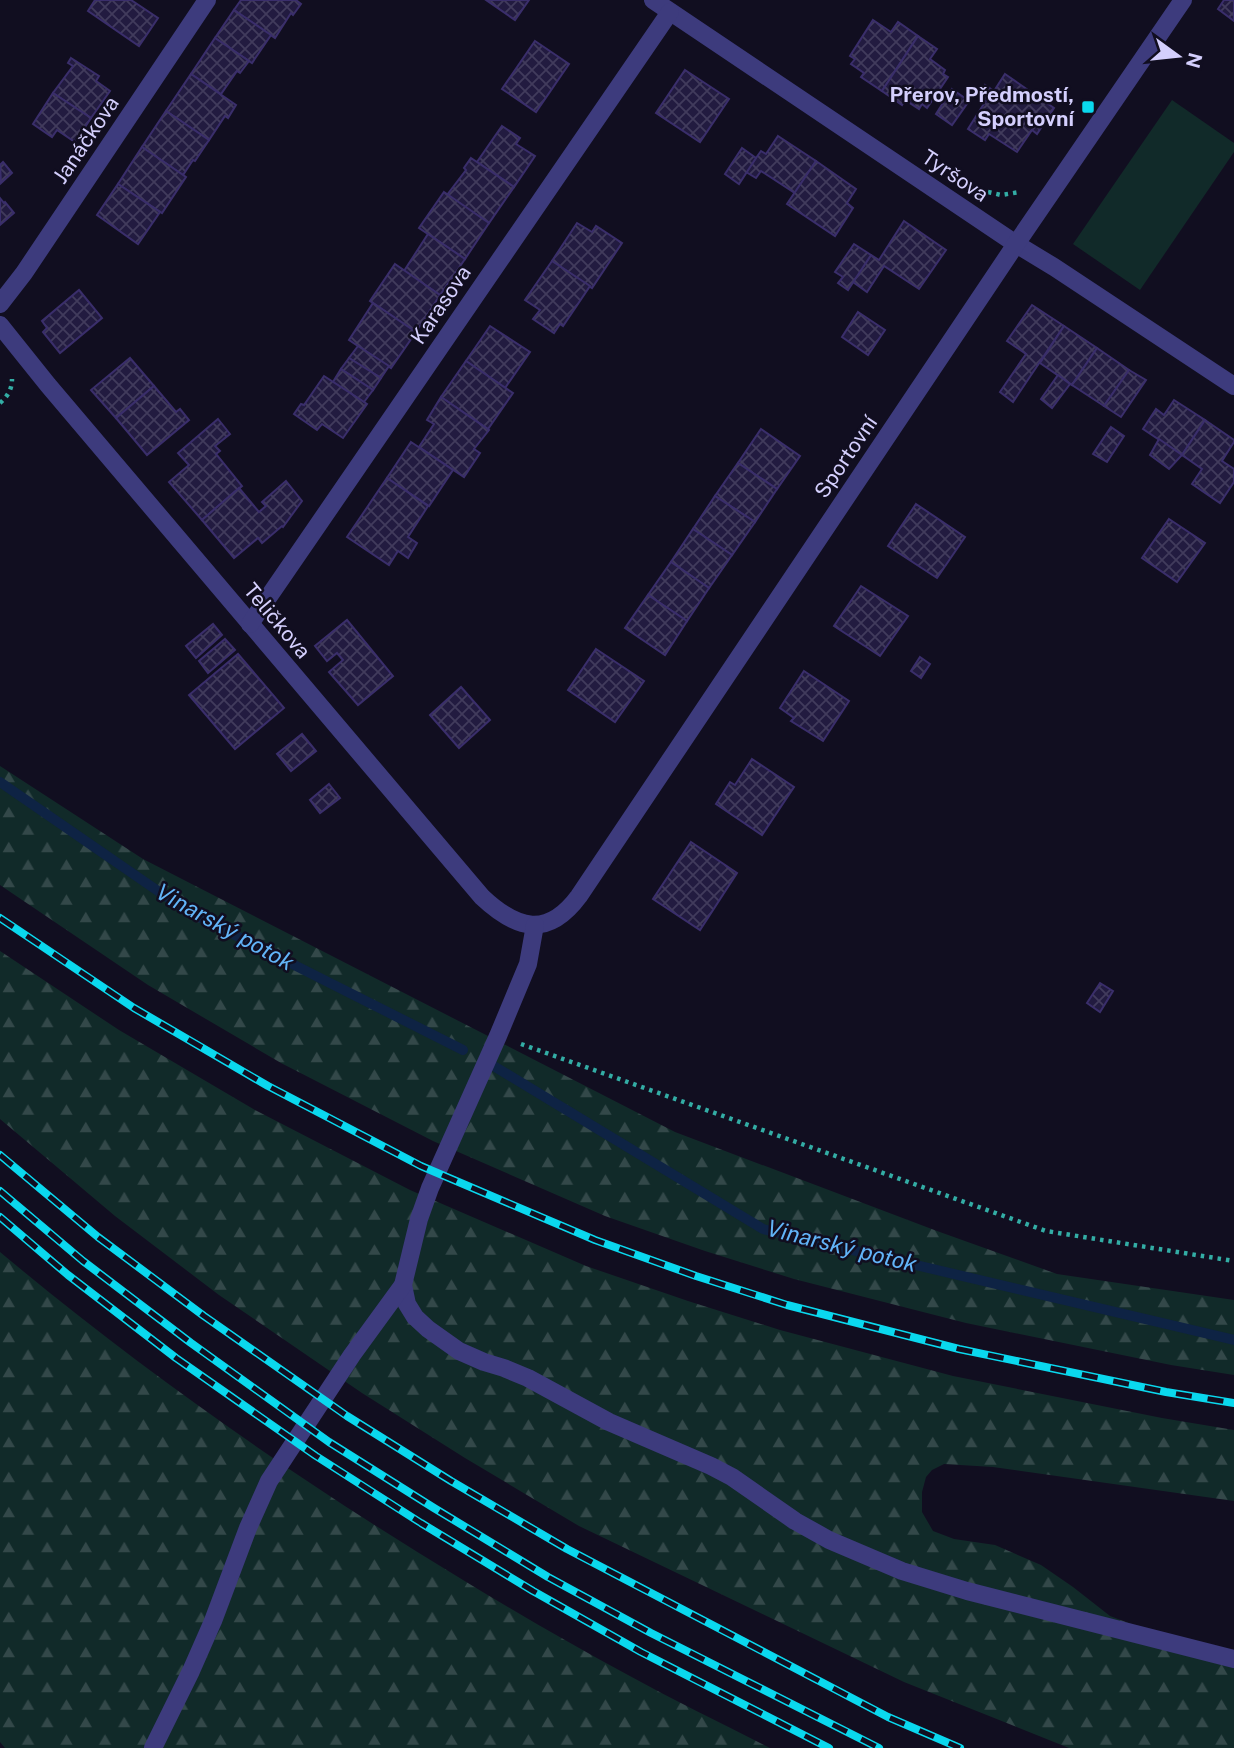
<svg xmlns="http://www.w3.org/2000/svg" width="1234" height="1748" viewBox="0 0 1234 1748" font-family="'Public Sans',sans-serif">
<defs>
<pattern id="forest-firs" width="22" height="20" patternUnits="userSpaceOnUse" patternTransform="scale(1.75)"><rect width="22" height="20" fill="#112a29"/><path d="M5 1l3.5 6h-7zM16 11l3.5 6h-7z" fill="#334849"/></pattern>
<pattern id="building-cross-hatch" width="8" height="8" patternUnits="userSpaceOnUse" patternTransform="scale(1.75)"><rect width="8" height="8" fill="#221b40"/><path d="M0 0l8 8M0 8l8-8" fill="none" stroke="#413b5c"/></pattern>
</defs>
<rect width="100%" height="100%" fill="#110e20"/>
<g fill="url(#forest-firs)">
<polygon points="0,766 143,859 675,1132 937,1231 1057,1274 1234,1300 1234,1375 1171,1365 966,1323 794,1279 705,1251 605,1216 433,1141 281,1063 148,985 0,885"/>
<polygon points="0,951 119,1030 255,1110 410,1190 586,1266 688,1301 780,1330 953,1376 1162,1418 1234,1430 1234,1501 993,1467 944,1464 932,1470 926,1477 922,1492 922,1512 933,1531 954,1539 995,1545 1041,1565 1073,1587 1110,1616 1234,1663 1234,1748 1069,1748 904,1682 579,1526 465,1458 362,1393 219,1295 115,1216 0,1119"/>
<path d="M0,1252C146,1374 301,1482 463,1580C517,1613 572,1645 628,1675C675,1701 723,1724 770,1748H5L0,1742Z"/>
</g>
<polygon fill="#112a29" points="1172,100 1234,143 1234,152 1140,290 1073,244"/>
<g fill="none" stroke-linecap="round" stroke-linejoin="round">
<g stroke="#0e2344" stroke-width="10">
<polyline points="0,782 187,911 463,1050"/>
<polyline points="487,1062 763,1229 1234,1340"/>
</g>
</g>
<g fill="url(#building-cross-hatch)" stroke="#3a2e6b" stroke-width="2">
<polygon points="95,0 131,0 158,18 139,46 88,11"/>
<polygon points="241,0 296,0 301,4 293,15 291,13 275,38 234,10"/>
<polygon points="486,0 529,0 515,20"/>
<polygon points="1224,0 1234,0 1234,21 1218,9"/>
<polygon points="234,10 271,35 252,63 215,38"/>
<polygon points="873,20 891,32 898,22 918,36 882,91 861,77 864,73 851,64 855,59 850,56"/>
<polygon points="918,36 937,49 930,59 945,70 943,74 948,77 927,108 922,104 919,109 905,100 902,105 882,91"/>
<polygon points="215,38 249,61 240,73 237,71 221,94 191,74"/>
<polygon points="535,41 569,64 536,112 502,89"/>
<polygon points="71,58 99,76 96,81 110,91 91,118 53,93 73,66 68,63"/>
<polygon points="685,70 729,99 700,142 656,113"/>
<polygon points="191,74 236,105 228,118 225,116 209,140 166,111"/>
<polygon points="1005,74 1054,108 1037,134 1032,130 1017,152 989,134 985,140 968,129 987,99 980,94 985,85 994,91"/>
<polygon points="952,89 969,101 952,125 936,114"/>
<polygon points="53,93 91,118 75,142 57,130 52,137 33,124"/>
<polygon points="166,111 209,140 195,161 193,160 183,175 142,147"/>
<polygon points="502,126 520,138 516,144 535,156 514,187 477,162"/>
<polygon points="778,136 816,161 795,193 761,171 756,178 746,172 761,151 766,154"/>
<polygon points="142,147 186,177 162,213 118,184"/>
<polygon points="742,148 756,158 739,184 725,174"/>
<polygon points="471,158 514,187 489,223 447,195 466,170 464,168"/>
<polygon points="816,161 856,189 847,203 853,208 835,236 787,204"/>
<polygon points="3,162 12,173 1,183 0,165"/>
<polygon points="118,184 160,212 138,244 97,215"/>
<polygon points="444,192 489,223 465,259 419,228"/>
<polygon points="0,198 4,203 5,202 14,213 0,225"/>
<polygon points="904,221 946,250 919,289 884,266 867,292 853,282 871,255 879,260"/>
<polygon points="577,223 592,232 596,226 622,243 592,288 552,261"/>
<polygon points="428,234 465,259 440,295 404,271"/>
<polygon points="854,244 871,255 848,290 838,283 843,277 835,272"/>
<polygon points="552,261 590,286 563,326 560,324 554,333 533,319 540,310 525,300"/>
<polygon points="395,264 440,295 416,332 370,301"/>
<polygon points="79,290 102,318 60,353 43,332 47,328 42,321"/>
<polygon points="373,303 416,332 391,368 349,340"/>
<polygon points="1032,305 1064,326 1013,402 1000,392 1026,354 1007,341"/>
<polygon points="858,312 885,330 868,355 842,337"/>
<polygon points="490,326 530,352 505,388 466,361"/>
<polygon points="1064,326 1097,348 1072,385 1040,363"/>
<polygon points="358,346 389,366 381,378 349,358"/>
<polygon points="1097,348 1129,370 1104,406 1072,385"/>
<polygon points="130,358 154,386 116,418 91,390"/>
<polygon points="349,358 381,378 373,390 341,369"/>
<polygon points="466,361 513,393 488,429 441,397"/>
<polygon points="341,369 373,390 364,402 333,382"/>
<polygon points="1129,370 1146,380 1121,417 1104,406"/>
<polygon points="1058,375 1070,384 1052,408 1041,399"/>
<polygon points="324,376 367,404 343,438 322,424 317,430 294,414 301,404 304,405"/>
<polygon points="154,386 176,412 180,409 189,420 147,455 116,418"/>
<polygon points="441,397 489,430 474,449 480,453 464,477 419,447 434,424 427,420"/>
<polygon points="1174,400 1205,420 1182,455 1143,429 1156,409 1164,415"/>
<polygon points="218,419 230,434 215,446 220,451 216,454 242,486 202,520 169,482 189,465 178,453"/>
<polygon points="1205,420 1234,440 1234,442 1222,461 1234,469 1234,482 1220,503 1192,484 1202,469 1182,455"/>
<polygon points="1111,427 1124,436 1107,462 1093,454"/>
<polygon points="761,429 800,456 777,489 738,463"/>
<polygon points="1159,439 1182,455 1169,469 1150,455"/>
<polygon points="411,442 453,470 429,506 387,478"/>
<polygon points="738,463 777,489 755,522 715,496"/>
<polygon points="387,478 428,506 408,537 417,543 408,558 398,551 389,565 347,537"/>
<polygon points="286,481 302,501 283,527 282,526 262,543 258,538 234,558 202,520 239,488 259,512 266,506 262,502"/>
<polygon points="715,496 755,522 732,555 693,529"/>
<polygon points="916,504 965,537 937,578 888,546"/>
<polygon points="1169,519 1205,543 1177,582 1142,558"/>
<polygon points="693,529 732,555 709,588 671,562"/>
<polygon points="671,562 709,588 687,621 648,595"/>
<polygon points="861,586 908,616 880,656 834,626"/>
<polygon points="648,595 687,621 665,655 625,628"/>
<polygon points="347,620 393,676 358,705 329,672 343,660 337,653 327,661 315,646"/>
<polygon points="213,624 222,635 196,658 186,646"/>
<polygon points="225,639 235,650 208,673 199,661"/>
<polygon points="596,649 644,681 615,722 568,690"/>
<polygon points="238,654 284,708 235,749 189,695"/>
<polygon points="920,657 930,664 921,678 911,671"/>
<polygon points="804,671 849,701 823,741 791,721 794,718 780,708"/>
<polygon points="461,687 490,720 459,748 430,715"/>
<polygon points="302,734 316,751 291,771 277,754"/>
<polygon points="752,759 794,787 762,835 716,804 730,782 735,785"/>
<polygon points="329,784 340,798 320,813 310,800"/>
<polygon points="691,842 737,873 700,930 653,899"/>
<polygon points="1100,983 1113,991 1100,1012 1087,1003"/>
</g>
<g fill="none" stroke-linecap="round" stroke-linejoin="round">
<g stroke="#33ada5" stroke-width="4.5" stroke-dasharray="3.5 5" stroke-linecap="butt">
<polyline points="988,192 1001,195 1020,192"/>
<path d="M0,403C8,396 12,389 12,379"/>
<polyline points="521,1044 1046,1231 1234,1261"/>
</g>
<g stroke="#3d3b7d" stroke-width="18">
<polyline points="653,0 1016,244 1054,267 1234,386"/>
<polyline points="0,304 24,273 207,0"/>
<path d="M0,325L48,385L482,897C517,930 548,938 579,896L1016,244L1183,0"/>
<polyline points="250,624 670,12"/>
<polyline points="403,1285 407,1304 415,1317 428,1329 459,1351 484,1362 504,1368 528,1378 609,1422 711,1466 732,1477 795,1521 829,1540 902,1571 967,1591 1234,1659"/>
<polyline points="153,1748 191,1671 213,1621 248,1528 269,1481 352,1355 403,1285 419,1219 430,1188 498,1036 528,964 535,925"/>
</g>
<defs>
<g id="rail">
<polyline points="0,918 134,1008 268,1086 421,1166 595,1240 696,1276 787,1305 959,1349 1166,1392 1234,1403"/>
<polyline points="0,1155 98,1237 204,1316 347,1416 451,1481 567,1549 888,1717 960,1748"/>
<polyline points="0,1191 83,1261 191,1343 329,1442 434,1508 548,1577 651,1633 879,1748"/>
<polyline points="0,1217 68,1275 176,1358 316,1456 421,1523 533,1591 641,1652 829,1748"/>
</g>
</defs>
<use href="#rail" stroke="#0ad8ee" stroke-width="8"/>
<use href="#rail" stroke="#110e20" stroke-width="5" stroke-dasharray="16" stroke-linecap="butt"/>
</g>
<rect fill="#0ad8ee" stroke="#110e20" stroke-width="2.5" x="1081" y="100" width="14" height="14" rx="3.5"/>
<g text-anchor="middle" stroke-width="5" stroke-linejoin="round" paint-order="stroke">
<g font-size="21" font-weight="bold" fill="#d4cffd" stroke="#110e20" text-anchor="end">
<text x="1074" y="102">Přerov, Předmostí,<tspan x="1074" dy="24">Sportovní</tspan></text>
</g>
<g font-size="21" fill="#d4cffd" stroke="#110e20">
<text transform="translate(86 140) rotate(-56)" y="7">Janáčkova</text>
<text transform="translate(955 176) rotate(34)" y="7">Tyršova</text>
<text transform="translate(441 305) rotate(-56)" y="7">Karasova</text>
<text transform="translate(846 457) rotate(-56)" y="7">Sportovní</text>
<text transform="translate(277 621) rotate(50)" y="7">Teličkova</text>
</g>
<g font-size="23" font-style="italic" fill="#62b4f8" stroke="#110e20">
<text transform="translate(225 927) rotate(29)" y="8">Vinarský potok</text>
<text transform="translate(842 1246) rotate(14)" y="8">Vinarský potok</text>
</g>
</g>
<g transform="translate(1178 56) rotate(105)" stroke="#110e20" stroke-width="5" paint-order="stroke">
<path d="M0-5L12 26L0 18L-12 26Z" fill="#d4cffd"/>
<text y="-10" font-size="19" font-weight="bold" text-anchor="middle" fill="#d4cffd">N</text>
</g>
</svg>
